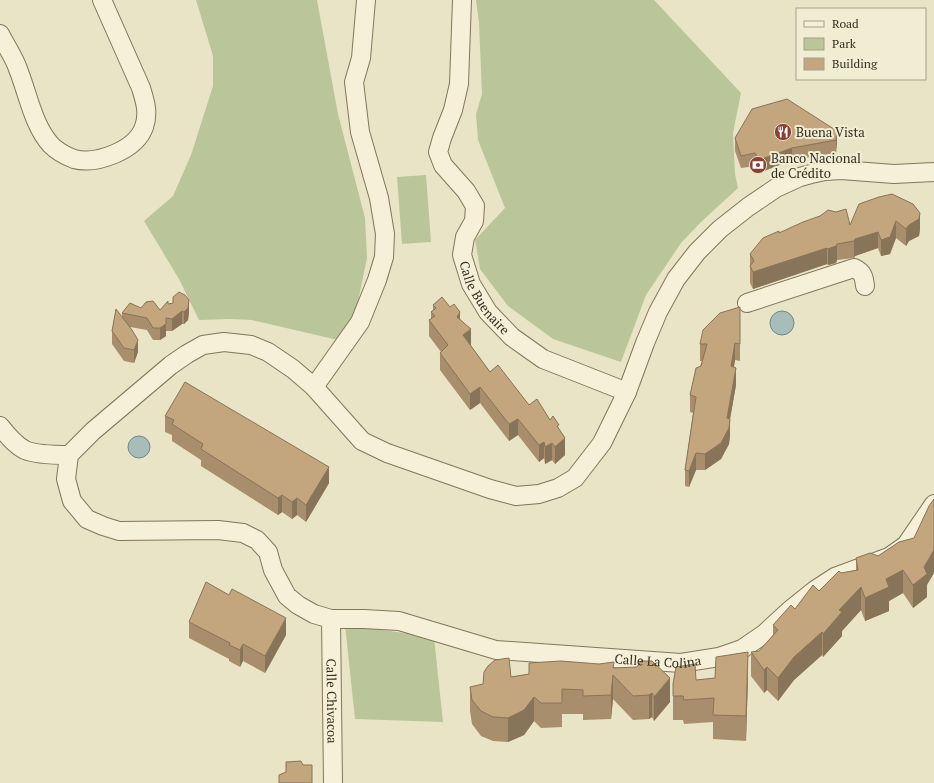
<svg xmlns="http://www.w3.org/2000/svg" width="934" height="783" viewBox="0 0 934 783" font-family="'PT Serif',serif">
<rect width="100%" height="100%" fill="#e9e4c5"/>
<g fill="#bac69a">
<polygon points="196,0 317,0 338,114 365,218 367,258 355,316 342,341 252,320 230,319 199,320 179,279 144,221 173,196 191,155 213,86 213,56"/>
<polygon points="476,0 654,0 741,93 733,133 735,174 738,188 700,223 681,243 646,295 621,362 553,339 508,306 480,269 475,240 505,208 478,140 476,114 482,94 479,23"/>
<polygon points="426,175 431,242 402,244 397,177"/>
<polygon points="345,625 434,637 443,722 355,719"/>
</g>
<g fill="#a6bdb9" stroke="#6e8a87">
<circle cx="782" cy="323" r="12"/>
<circle cx="139" cy="447" r="11"/>
</g>
<g fill="none" stroke-linecap="round" stroke-linejoin="round">
<defs>
<g id="minor">
<path id="s1" d="M462,0L459,84L453,110L442,138L438,152L443,165L466,191L475,206L474,221L465,237L462,255L471,284L488,312L512,337L543,359L627,392"/>
<path d="M0,34C6,46 14,57 18,69C28,94 33,125 51,145C57,151 66,156 74,159C97,165 136,150 144,127C149,113 145,101 141,88L102,0"/>
<path id="s2" d="M934,172L894,174L841,170L825,171L811,174L800,177L776,188L748,207L720,229L697,252L676,279L658,312L645,343L627,392L602,443L575,478L558,488L539,494L516,496L490,489L387,453L362,441L314,387L293,369L268,352L251,345L224,342L203,345L187,354L171,365L93,431L69,455L66,479L72,501L87,519L103,526L119,531L218,530L243,533L257,540L268,552L273,570L287,596L298,605L314,614L331,619H364L399,621L496,650L681,663L719,657L742,649L764,634L790,610L815,590L835,577L889,557L906,545L934,504"/>
<path d="M747,303L854,268C863,272 864,277 865,286"/>
<polyline points="314,387 360,322 377,280 384,257 385,234 379,198 360,132 354,82 361,58 366,0"/>
<path d="M0,426C7,435 15,445 25,450C36,455 57,455 69,455"/>
<path id="s3" d="M331,619L333,783"/>
</g>
</defs>
<use href="#minor" stroke="#82765d" stroke-width="20"/>
<use href="#minor" stroke="#f5f0d7" stroke-width="18"/>
</g>
<g fill="#a88e6c">
<polygon points="837,131 836,153 792,160 759,173 755,166 741,168 735,151 735,138"/>
<polygon points="892,194 920,229 919,236 909,241 906,246 896,238 890,254 881,256 878,248 855,256 854,258 837,260 836,263 828,265 827,264 753,289 750,283 750,254 779,233 850,225"/>
<polygon points="168,304 189,312 188,320 184,324 182,324 172,331 166,331 166,336 160,340 153,340 147,330 130,327 138,352 134,363 124,361 112,344 112,331 122,317 122,313 160,310"/>
<polygon points="433,305 460,319 471,346 490,372 529,405 550,420 559,428 565,455 555,464 552,460 545,464 544,458 539,462 518,435 509,441 480,403 470,410 440,370 440,353 441,352 429,336 429,320 431,319 431,312 433,310"/>
<polygon points="740,307 740,361 735,360 734,367 736,385 730,419 730,436 729,444 721,459 705,470 696,470 689,487 685,486 685,470 693,413 690,412 690,395 702,361 700,361 700,344"/>
<polygon points="165,416 329,483 306,522 297,515 292,519 282,512 278,515 201,466 201,460 172,441 172,435 165,432"/>
<polygon points="899,542 927,585 927,597 913,608 903,593 889,601 889,611 865,621 861,610 842,631 842,636 823,657 822,655 794,680 778,701 767,690 764,693 751,676 751,652 759,651 773,635 773,625 795,609 841,573 856,570 856,558 878,556"/>
<polygon points="189,622 286,635 265,673 243,661 240,667 229,661 229,659 189,638"/>
<polygon points="529,663 614,668 670,702 654,721 652,717 649,719 633,720 613,699 611,719 583,720 583,714 562,714 562,727 541,728 534,721 524,735 508,742 493,741 481,736 472,724 470,711 470,687 483,684 511,677 529,674"/>
<polygon points="748,676 746,741 713,739 713,722 684,724 683,720 673,720 673,684 696,680"/>
</g>
<g fill="#887458">
<polygon points="837,131 837,143 836,153 836,140"/>
<polygon points="792,148 792,160 759,173 759,160"/>
<polygon points="920,213 920,229 919,236 909,241 906,246 906,229"/>
<polygon points="896,221 896,238 890,254 881,256 881,240"/>
<polygon points="878,232 878,248 855,256 854,258 854,241 855,239"/>
<polygon points="837,244 837,260 836,263 828,265 828,249"/>
<polygon points="827,248 827,264 753,289 753,272"/>
<polygon points="189,300 189,312 188,320 184,324 184,312"/>
<polygon points="182,311 182,324 172,331 172,319"/>
<polygon points="460,312 460,329 457,317"/>
<polygon points="166,318 166,336 160,340 160,328"/>
<polygon points="471,329 471,346 463,352 463,335"/>
<polygon points="138,340 138,352 134,363 134,350"/>
<polygon points="735,343 735,360 731,382 731,366"/>
<polygon points="736,368 736,385 728,430 730,419 730,436 729,444 721,459 705,470 705,454 727,418"/>
<polygon points="480,387 480,403 470,410 470,394"/>
<polygon points="518,419 518,435 509,441 509,424"/>
<polygon points="565,438 565,455 555,464 555,447"/>
<polygon points="544,442 544,458 539,462 539,445"/>
<polygon points="552,443 552,460 545,464 545,447"/>
<polygon points="696,453 696,470 689,487 689,471"/>
<polygon points="329,467 329,483 306,522 306,505"/>
<polygon points="282,495 282,512 278,515 278,498"/>
<polygon points="297,498 297,515 292,519 292,502"/>
<polygon points="934,550 934,573 927,585 927,597 913,608 913,585 924,567"/>
<polygon points="903,570 903,593 889,601 889,611 865,621 865,598 886,579"/>
<polygon points="861,587 861,610 842,631 842,636 823,657 823,634 839,610"/>
<polygon points="286,618 286,635 265,673 265,656"/>
<polygon points="822,632 822,655 794,680 778,701 778,678 794,657"/>
<polygon points="243,644 243,661 240,667 240,650"/>
<polygon points="748,652 748,676 746,741 746,716"/>
<polygon points="767,667 767,690 764,693 764,670"/>
<polygon points="613,675 613,699 611,719 611,695"/>
<polygon points="670,678 670,702 654,721 654,697"/>
<polygon points="652,693 652,717 649,719 649,695"/>
<polygon points="534,697 534,721 524,735 508,742 508,718"/>
</g>
<g fill="#c3a57e" stroke="#887458">
<polygon points="787,99 837,131 836,140 792,148 759,160 755,153 741,156 735,138 752,109"/>
<polygon points="892,194 913,204 920,213 919,219 909,225 906,229 896,221 890,237 881,240 878,232 855,239 854,241 837,244 836,246 828,249 827,248 753,272 750,266 754,261 750,254 763,238 779,231 779,233 803,222 820,216 828,210 836,212 846,209 850,225 859,204 879,197"/>
<polygon points="179,292 185,295 189,300 188,308 184,312 182,311 172,319 166,318 166,324 160,328 153,328 147,318 122,313 130,303 141,308 146,302 153,301 160,310 168,301 168,304 173,303 173,297"/>
<polygon points="442,297 450,307 454,304 460,312 457,317 471,329 463,335 490,372 498,365 529,405 537,399 550,420 553,416 559,425 557,426 565,438 555,447 552,443 545,447 544,442 539,445 518,419 509,424 480,387 470,394 440,353 448,345 429,320 435,316 431,312 436,308 433,305"/>
<polygon points="740,307 740,344 735,343 731,366 736,368 727,418 730,419 729,428 721,443 705,454 696,453 689,471 685,470 696,397 690,395 696,368 701,366 707,344 700,344 703,330 720,313"/>
<polygon points="116,309 132,330 138,340 134,350 124,348 112,331"/>
<polygon points="185,382 329,467 306,505 297,498 292,502 282,495 278,498 201,449 203,444 172,424 174,420 165,416"/>
<polygon points="934,499 934,550 924,567 927,574 913,585 903,570 886,579 889,587 865,598 861,587 839,610 842,612 823,634 822,632 794,657 778,678 767,667 764,670 751,652 759,651 778,630 773,625 791,605 795,609 813,585 819,591 839,571 841,573 858,570 856,558 870,553 878,556 899,542 914,538 929,506"/>
<polygon points="206,582 229,595 232,589 286,618 265,656 243,644 240,650 229,645 230,643 189,622"/>
<polygon points="748,652 746,716 713,715 714,698 684,700 683,696 673,696 673,684 676,667 695,664 696,680 715,678 716,657"/>
<polygon points="509,658 511,677 529,674 529,663 561,661 599,664 614,662 613,668 637,667 641,661 652,661 670,678 654,697 652,693 649,695 633,696 613,675 611,695 583,696 583,690 562,689 562,703 541,703 534,697 524,710 508,718 493,717 481,711 472,700 470,687 483,684 484,672 488,666 495,660"/>
<polygon points="301,761 303,765 312,765 312,783 279,783 279,775 286,772 286,762"/>
</g>
<defs>
<symbol id="restaurant-disc" viewBox="-11 -11 22 22"><circle r="9.5" fill="#8a4033" stroke="#f1edd3"/><path d="M-5-6h1v4h1v-4h1v4h1v-4h1v5L-1.5 .5V6h-2V.5L-5-1ZM5-6V6H3V1.5H1.5Q1.5-4 5-6Z" fill="#fff"/></symbol>
<symbol id="bank-disc" viewBox="-11 -11 22 22"><circle r="9.5" fill="#8a4033" stroke="#f1edd3"/><path d="M-6-4H6V4H-6ZM0-2.3a2.3 2.3 0 1 0 0 4.6a2.3 2.3 0 1 0 0-4.6Z" fill="#fff"/></symbol>
</defs>
<g fill-rule="evenodd">
<use href="#restaurant-disc" x="773" y="122" width="20" height="20"/>
<use href="#bank-disc" x="748" y="155" width="20" height="20"/>
</g>
<g text-anchor="middle" stroke-width="4" stroke-linejoin="round" paint-order="stroke">
<g font-size="13" fill="#332c1f" stroke="#f1edd3" text-anchor="start">
<text x="796" y="137">Buena Vista</text>
<text x="771" y="163">Banco Nacional<tspan x="771" dy="15">de Crédito</tspan></text>
</g>
<g font-size="13" fill="#332c1f" stroke="#f1edd3">
<text dy="5" stroke="none"><textPath href="#s1" startOffset="322">Calle Buenaire</textPath></text>
<text dy="5" stroke="none"><textPath href="#s2" startOffset="1810">Calle La Colina</textPath></text>
<text dy="5" stroke="none"><textPath href="#s3" startOffset="82">Calle Chivacoa</textPath></text>
</g>
</g>
<rect x="796" y="8" width="130" height="72" fill="#f1edd3" stroke="#a5a08b"/>
<rect x="804" y="21" width="20" height="6" fill="#f5f0d7" stroke="#a5a08b"/>
<text x="832" y="28" font-size="12" fill="#332c1f">Road</text>
<rect x="804" y="38" width="20" height="12" fill="#bac69a" stroke="#a5a08b"/>
<text x="832" y="48" font-size="12" fill="#332c1f">Park</text>
<rect x="804" y="58" width="20" height="12" fill="#c3a57e" stroke="#a5a08b"/>
<text x="832" y="68" font-size="12" fill="#332c1f">Building</text>
</svg>
